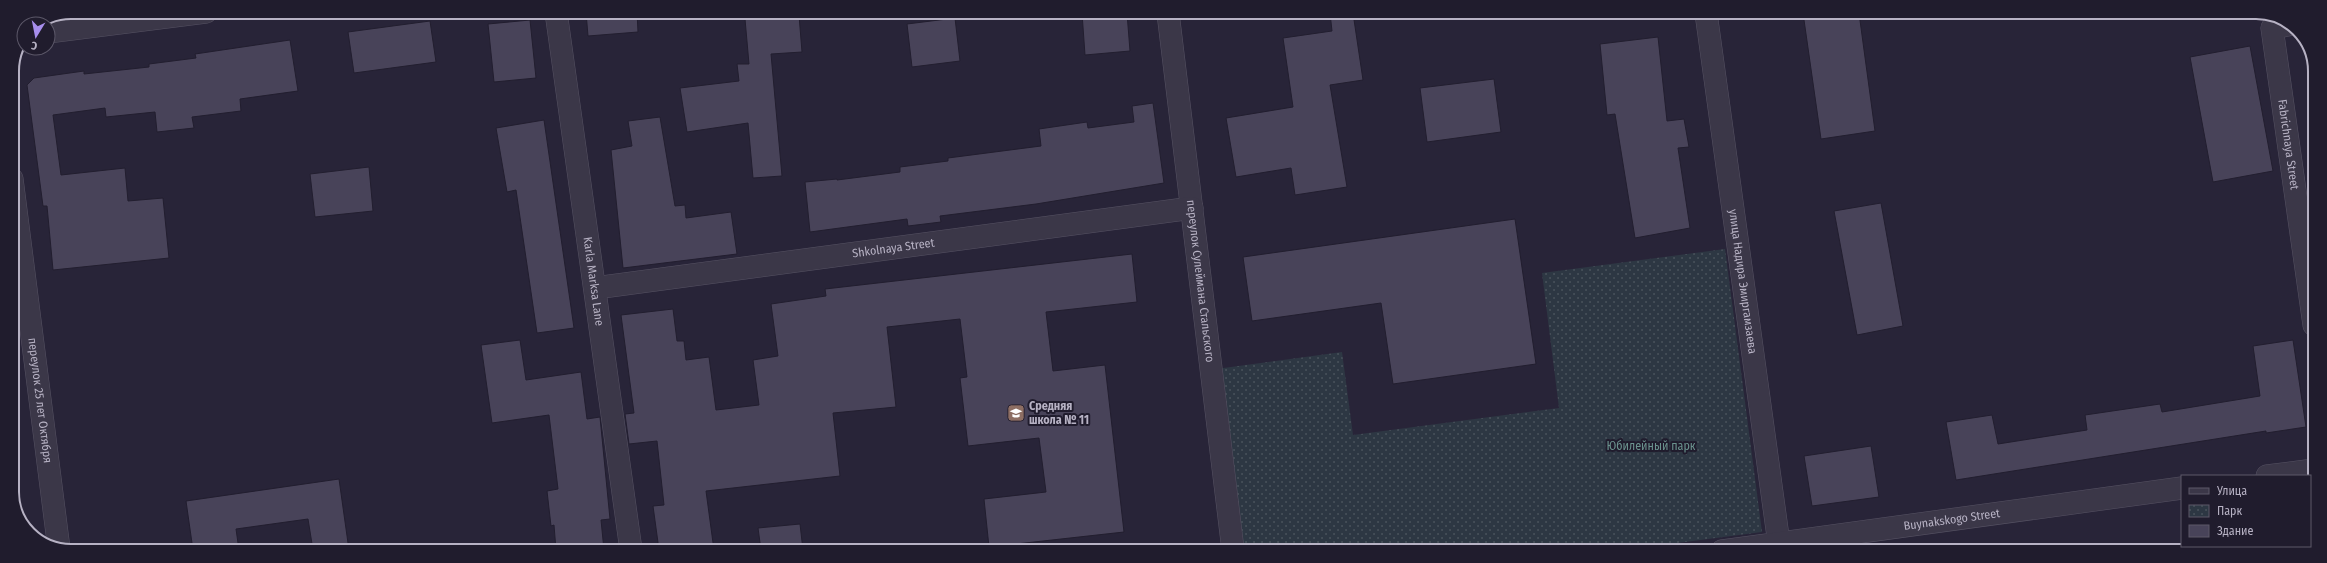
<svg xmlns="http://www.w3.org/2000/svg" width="2327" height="563" viewBox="0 0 2327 563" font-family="'Fira Sans Condensed',sans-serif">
<defs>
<pattern id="park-dots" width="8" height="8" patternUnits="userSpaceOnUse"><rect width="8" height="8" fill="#2d3743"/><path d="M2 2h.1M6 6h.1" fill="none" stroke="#49525c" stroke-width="1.8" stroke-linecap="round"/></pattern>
</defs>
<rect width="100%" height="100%" fill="#282438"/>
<polygon fill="url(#park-dots)" points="1725,249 1762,532 1616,551 1239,550 1216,369 1342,352 1353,435 1559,408 1542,273"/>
<g fill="#484359" stroke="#221e2f">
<polygon points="586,12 637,12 638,32 588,36"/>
<polygon points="1082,13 1127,13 1130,51 1085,55"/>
<polygon points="1330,13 1353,13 1363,80 1330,85 1347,187 1295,195 1291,168 1236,177 1226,118 1293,107 1283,38 1332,31"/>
<polygon points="1803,13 1859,13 1875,131 1821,139"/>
<polygon points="799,15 802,52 771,54 782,176 753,178 748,123 687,132 680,88 739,81 737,64 749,64 745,19"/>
<polygon points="955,18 960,61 912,67 907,24"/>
<polygon points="530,20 536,78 494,82 488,24"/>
<polygon points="430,21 436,62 354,73 348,32"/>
<polygon points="1658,37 1667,121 1684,119 1689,147 1678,148 1690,228 1635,238 1615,114 1607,115 1600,44"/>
<polygon points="290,40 298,91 240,99 241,111 192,117 194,128 157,132 155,112 106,117 105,108 53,115 61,175 125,168 128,201 163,198 169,258 53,270 47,206 43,206 27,85 34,78 84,71 84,74 149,67 149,64 196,58 195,54"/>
<polygon points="2250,46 2273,171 2213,182 2190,57"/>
<polygon points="1494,79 1501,132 1427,142 1420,88"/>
<polygon points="1153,103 1164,183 1036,204 940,216 941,222 908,226 907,219 810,232 805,182 837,179 837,180 900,172 900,167 948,161 948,158 1041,146 1039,129 1087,122 1088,128 1134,122 1132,106"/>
<polygon points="660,117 675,206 685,205 686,218 731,212 737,254 623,268 611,150 632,146 628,121"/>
<polygon points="544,120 574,328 537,333 516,190 507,192 496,128"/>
<polygon points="369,167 373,211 315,217 310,174"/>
<polygon points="1881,203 1903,326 1857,335 1834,211"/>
<polygon points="1515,219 1536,364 1393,384 1381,303 1252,321 1243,257"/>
<polygon points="1132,254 1137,302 1046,312 1053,371 1105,365 1124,532 989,547 984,499 1046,492 1039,438 968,446 960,378 967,377 960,319 887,327 896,407 833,413 840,476 706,491 714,550 659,550 653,506 664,505 657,441 629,444 625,414 634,413 621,315 673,309 677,341 684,341 686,360 709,357 716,410 759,405 753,360 778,356 771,304 826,296 825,289"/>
<polygon points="520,340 526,380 581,372 587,419 600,417 610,519 601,520 604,550 556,550 554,525 551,526 547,491 558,489 549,415 492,423 481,345"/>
<polygon points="2293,340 2306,427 2266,433 2266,431 1956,480 1946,422 1992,415 1998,444 2087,430 2085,415 2160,404 2162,412 2260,396 2253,346"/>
<polygon points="1871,446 1879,497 1812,506 1804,456"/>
<polygon points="339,479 349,550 313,550 308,519 236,529 239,550 193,550 186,501"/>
<polygon points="800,524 803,550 761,550 758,528"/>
</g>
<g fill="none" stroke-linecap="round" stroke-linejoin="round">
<defs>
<g id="minor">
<path id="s1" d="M556,12L631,550"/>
<path id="s2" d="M1168,13L1233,550"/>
<path id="s3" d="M1706,13L1780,551"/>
<path id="s4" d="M2288,25L2272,28L2314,325"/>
<polyline points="48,32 206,12"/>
<path id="s5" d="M12,179L59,549"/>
<path id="s6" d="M595,288L1192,208"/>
<polyline points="2267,476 2314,470"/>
<path id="s7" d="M1722,551L2182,488"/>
</g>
</defs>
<use href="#minor" stroke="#565263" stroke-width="23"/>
<use href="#minor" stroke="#3b3748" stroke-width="22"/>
</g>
<defs>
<symbol id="school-square" viewBox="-11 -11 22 22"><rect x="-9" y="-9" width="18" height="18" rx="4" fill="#8d6e63" stroke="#201c2d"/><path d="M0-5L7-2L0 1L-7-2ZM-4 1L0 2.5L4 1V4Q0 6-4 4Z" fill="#fff"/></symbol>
</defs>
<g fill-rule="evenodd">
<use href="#school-square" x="1006" y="403" width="20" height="20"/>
</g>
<g text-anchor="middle" stroke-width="4" stroke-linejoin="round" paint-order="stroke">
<g font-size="12" fill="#b7b2c4" stroke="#201c2d">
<text dy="4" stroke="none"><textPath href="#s4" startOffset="134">Fabrichnaya Street</textPath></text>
<text dy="4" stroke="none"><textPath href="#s6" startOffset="301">Shkolnaya Street</textPath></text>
<text dy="4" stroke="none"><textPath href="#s1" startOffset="272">Karla Marksa Lane</textPath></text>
<text dy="4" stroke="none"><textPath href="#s2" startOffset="270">переулок Сулеймана Стальского</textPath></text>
<text dy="4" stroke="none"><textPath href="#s3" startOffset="271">улица Надира Эмиргамзаева</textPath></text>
<text dy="4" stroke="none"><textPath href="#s5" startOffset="223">переулок 25 лет Октября</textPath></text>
<text dy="4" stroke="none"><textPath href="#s7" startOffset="232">Buynakskogo Street</textPath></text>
</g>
<g font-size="12" font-weight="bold" fill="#b7b2c4" stroke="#201c2d" text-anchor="start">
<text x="1029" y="410">Средняя<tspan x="1029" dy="14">школа № 11</tspan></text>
</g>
<g font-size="12" fill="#6b938e" stroke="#201c2d">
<text x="1651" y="450">Юбилейный парк</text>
</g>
</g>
<path d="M0 0H2327V563H0ZM71 19H2256A52 52 0 0 1 2308 71V492A52 52 0 0 1 2256 544H71A52 52 0 0 1 19 492V71A52 52 0 0 1 71 19Z" fill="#201c2d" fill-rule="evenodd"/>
<path fill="none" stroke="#b7b2c4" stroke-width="2" d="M71 19H2256A52 52 0 0 1 2308 71V492A52 52 0 0 1 2256 544H71A52 52 0 0 1 19 492V71A52 52 0 0 1 71 19Z"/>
<rect x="2181" y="475" width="130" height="72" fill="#201c2d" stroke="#5c5869"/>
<rect x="2189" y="488" width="20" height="6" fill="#3b3748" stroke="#5c5869"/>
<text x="2217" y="495" font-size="12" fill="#b7b2c4">Улица</text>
<rect x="2189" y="505" width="20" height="12" fill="url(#park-dots)" stroke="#5c5869"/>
<text x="2217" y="515" font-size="12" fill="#b7b2c4">Парк</text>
<rect x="2189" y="525" width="20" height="12" fill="#484359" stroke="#5c5869"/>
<text x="2217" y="535" font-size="12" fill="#b7b2c4">Здание</text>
<g transform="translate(36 36) rotate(190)"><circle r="19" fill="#201c2d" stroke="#5c5869"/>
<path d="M0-3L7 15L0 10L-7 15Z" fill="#a78eed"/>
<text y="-6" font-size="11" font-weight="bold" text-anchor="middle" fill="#b7b2c4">С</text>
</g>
</svg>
